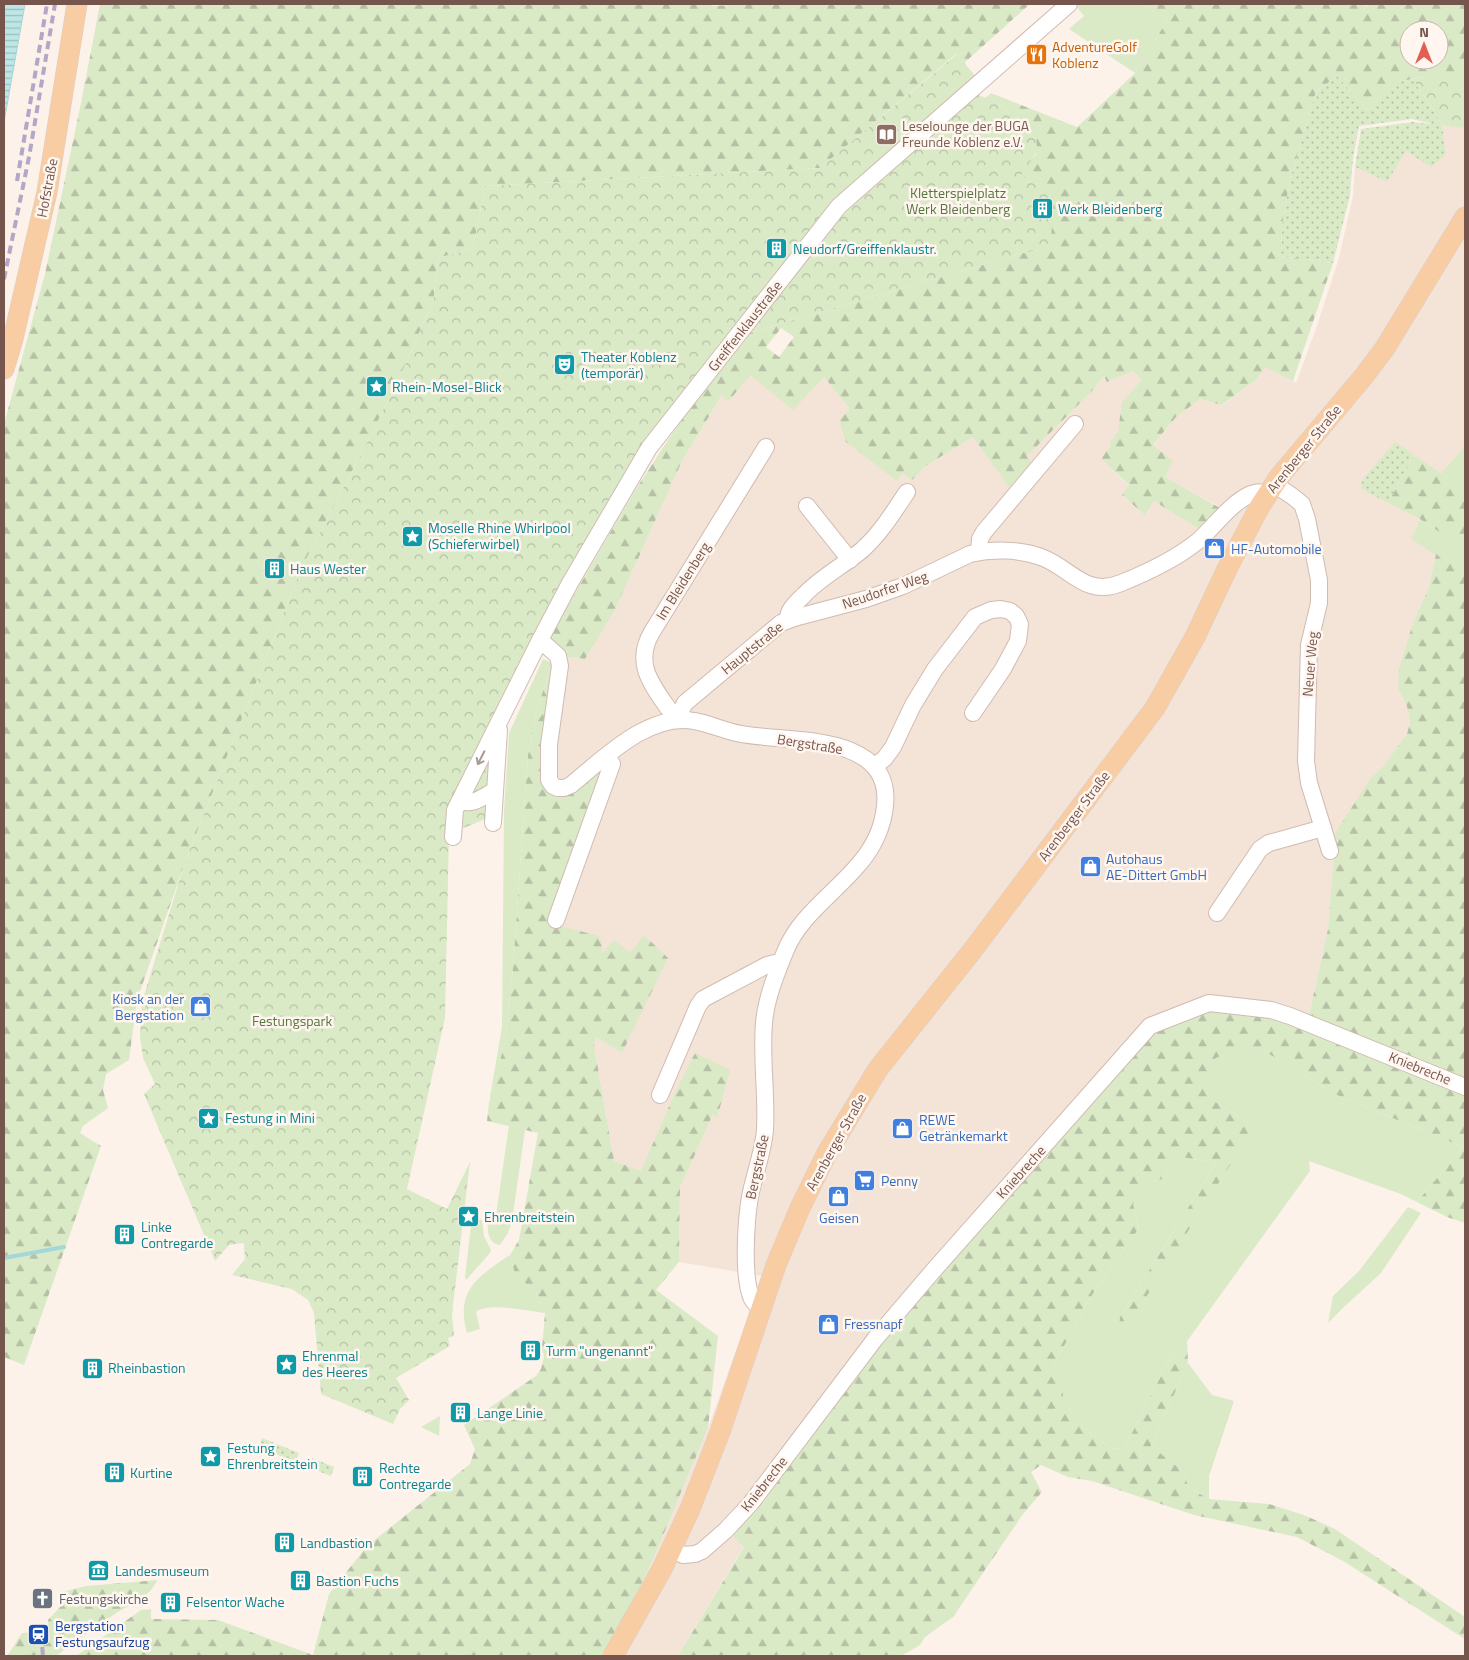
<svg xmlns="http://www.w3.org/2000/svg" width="1469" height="1660" viewBox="0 0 1469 1660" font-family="'Titillium Web',sans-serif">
<defs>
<pattern id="forest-firs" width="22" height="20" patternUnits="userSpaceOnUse" patternTransform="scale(1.25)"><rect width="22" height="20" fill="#daeac7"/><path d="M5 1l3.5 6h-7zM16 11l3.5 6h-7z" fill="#b5c0a4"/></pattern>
<pattern id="park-crowns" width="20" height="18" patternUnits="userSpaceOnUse" patternTransform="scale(1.25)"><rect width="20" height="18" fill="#daeac7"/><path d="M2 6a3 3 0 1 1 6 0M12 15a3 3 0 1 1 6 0" fill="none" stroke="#b5c0a4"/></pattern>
<pattern id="garden-dots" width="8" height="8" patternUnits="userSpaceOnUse" patternTransform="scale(1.25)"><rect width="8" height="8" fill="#daeac7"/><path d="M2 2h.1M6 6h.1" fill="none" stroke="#b5c0a4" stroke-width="1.8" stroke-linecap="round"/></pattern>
<pattern id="water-rules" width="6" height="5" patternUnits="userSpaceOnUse" patternTransform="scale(1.25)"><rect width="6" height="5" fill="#bde6e6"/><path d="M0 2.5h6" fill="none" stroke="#9ebdbd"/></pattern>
</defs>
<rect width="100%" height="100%" fill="#fcf2e9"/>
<polygon fill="#f4e3d7" points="1442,125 1457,128 1465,127 1465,446 1441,473 1395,443 1362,480 1362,489 1420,519 1411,539 1436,554 1428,590 1414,620 1399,688 1407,706 1410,723 1407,735 1384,765 1370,779 1334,852 1328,929 1308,1020 727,1532 744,1546 678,1656 606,1656 651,1564 708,1428 763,1276 679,1262 680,1188 713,1114 717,1118 695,1053 676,1090 641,1172 614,1161 594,1045 596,1036 622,1053 630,953 602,954 552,924 575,792 566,796 558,796 552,794 563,656 585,659 615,610 682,461 723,394 728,402 750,374 824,377 851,410 897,480 902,473 912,480 927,465 973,437 1027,456 1095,388 1104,376 1108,382 1133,370 1142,380 1123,402 1118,432 1109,443 1111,445 1101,459 1129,486 1122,496 1146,514 1154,501 1222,508 1164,477 1153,446 1176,417 1200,399 1223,405 1256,380 1265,366 1296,383 1316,329 1339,258 1353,196 1355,167 1387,182 1406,151 1446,154"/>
<g fill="#daeac7">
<polygon points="1077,4 1141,4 1168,19 1135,73 1069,29 1084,16 1075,5"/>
<polygon points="1465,446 1465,493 1441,473"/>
<polygon points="1420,519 1465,549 1465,574 1411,539"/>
<polygon points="543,659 552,663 536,713 528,755 513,968 505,1042 491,1097 490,1097 502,1027 504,812 509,733"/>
<polygon points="1244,1046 1264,1051 1337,1095 1463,1147 1417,1202 1401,1194 1309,1161 1310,1171 1185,1344 1171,1355 1124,1449 1111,1448 1083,1427 1063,1401 1063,1377 1053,1366 1092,1295 1139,1228 1133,1204 1145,1184 1162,1179 1176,1156 1216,1163 1120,1317 1124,1332 1197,1216 1250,1124 1214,1101 1203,1080 1216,1058"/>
<path d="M509,1125L525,1130L512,1221L508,1233L500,1245C488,1244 487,1231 488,1221L495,1222Z"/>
<polygon points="1408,1207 1421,1213 1381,1273 1345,1306 1328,1323 1333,1296 1359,1271"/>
<polygon points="472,1217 482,1220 484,1236 491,1250 490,1253 466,1280 465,1277"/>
<path d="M510,1255L515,1274L536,1293L545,1313C530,1311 488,1302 476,1312L480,1329L467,1333C455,1291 478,1276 510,1255Z"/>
<polygon points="1188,1363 1212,1395 1234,1401 1209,1476 1209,1499 1189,1488 1183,1471 1151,1446"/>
<polygon points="440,1416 439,1436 421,1427"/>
</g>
<g fill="url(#forest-firs)" fill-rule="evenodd">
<polygon points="100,4 708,4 713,6 747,4 1030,4 964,63 956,54 820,168 485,186 473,249 437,258 434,298 407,361 369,439 302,567 184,865 137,1000 129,1060 106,1074 103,1090 108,1108 83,1126 80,1133 101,1146 24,1365 4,1357 4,424 45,274 81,103"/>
<path d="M1141,4H1364L1367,7V4H1465V76H1426L1398,82L1367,110L1337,76L1316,92L1290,180L1282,226L1281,256L1333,263L1293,381L1265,367L1256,380L1222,405L1200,399L1176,417L1153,445L1173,461L1165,477L1222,509L1203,531L1154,501L1145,515L1122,495L1129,485L1101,459L1111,445L1109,443L1118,432L1122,402L1142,380L1133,371L1107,382L1104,376L1095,388L1027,456L1032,464L1009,487L973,437L927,465L912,480L902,473L897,481L846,442L839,420L850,409L824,377L793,410L750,375L728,402L722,395L682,461L615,610L585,659L563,656L551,642L550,636L634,492L662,449L708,381L749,333L1023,253L1039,250L1046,191L1021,176L1024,167L1036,155V139L989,95L991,93L1077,127L1135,73L1168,19ZM1409,30H1439V60H1409ZM781,328L794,337L779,357L766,347Z"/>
<polygon points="1414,455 1441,473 1465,493 1465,549 1420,519 1388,503"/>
<polygon points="1436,554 1465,574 1465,1223 1447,1217 1417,1202 1463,1147 1337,1095 1264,1051 1244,1046 1216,1058 1203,1080 1214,1101 1250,1124 1253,1129 1251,1132 1124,1332 1119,1328 1120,1317 1216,1163 1176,1156 1162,1179 1145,1185 1133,1204 1139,1228 1092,1295 1053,1366 1063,1377 1063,1401 1083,1427 1111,1448 1124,1449 1171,1355 1187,1342 1188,1363 1151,1446 1183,1471 1189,1488 1209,1499 1269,1504 1304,1515 1335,1529 1465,1617 1465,1639 1343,1561 1297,1537 1194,1515 1092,1481 1068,1477 1041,1465 1031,1472 1042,1492 1023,1514 953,1617 925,1637 920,1645 901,1656 678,1656 744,1547 727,1531 880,1341 1153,1031 1211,1009 1308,1020 1328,929 1334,852 1334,835 1370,779 1384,765 1407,734 1410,723 1407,706 1398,688 1399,669 1414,620 1428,590"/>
<path d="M552,663L554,675L552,794C573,802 592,777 607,764L552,924L599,936L602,944V953L614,940L630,953L644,935L668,958L622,1053L596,1037L594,1045L614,1161L641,1171L676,1090L695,1053L730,1070L717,1118L713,1114L680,1188L679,1262L656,1290L718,1336L708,1428L651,1564L606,1656H76L141,1610L151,1609V1619L218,1620L313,1655L329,1594L367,1546L470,1464L475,1449L464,1425L536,1376L541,1369L544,1357L542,1348L545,1313L536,1293L515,1274L510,1255L519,1240L538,1133L487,1121L489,1103L505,1042L513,968L528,755L536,713Z"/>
<polygon points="158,1580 151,1590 141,1600 121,1610 91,1630 56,1656 7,1656 22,1633 34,1632 35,1642 49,1641 48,1620 61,1606 58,1593 86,1586"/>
</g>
<g fill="url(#park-crowns)">
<polygon points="957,54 976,77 880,164 647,447 494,720 488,818 449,834 445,1018 407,1189 447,1209 470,1162 452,1314 454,1336 448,1338 450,1346 396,1378 409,1400 400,1409 393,1424 321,1394 314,1313 308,1300 292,1289 232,1275 245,1259 244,1244 242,1243 229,1245 215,1261 144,1094 155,1084 143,1058 140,1037 142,1002 184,865 302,567 369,439 407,361 434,298 437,258 473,249 485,186 820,168"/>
<polygon points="1426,76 1465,76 1465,127 1457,128 1442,125 1413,79"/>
<path d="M977,94L985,98L989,95L1036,139C1040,158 1028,160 1021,176L1046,191L1053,206L1051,241L1039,250L1023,253L749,333L843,215Z"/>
</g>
<g fill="url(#garden-dots)">
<polygon points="1337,76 1367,110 1397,82 1413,79 1442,125 1446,154 1431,167 1406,151 1387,182 1355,167 1361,129 1413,122 1434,124 1412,119 1359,126 1353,158 1350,195 1333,263 1281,256 1282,226 1290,180 1316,92"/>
<polygon points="1395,442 1414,455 1388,503 1361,489 1362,480"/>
<polygon points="262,1438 299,1453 295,1462 259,1447"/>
<polygon points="312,1458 334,1467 331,1476 308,1467"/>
</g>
<polygon fill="url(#water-rules)" stroke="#a3d7d8" points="4,4 25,4 4,122"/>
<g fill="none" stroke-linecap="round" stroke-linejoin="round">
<polyline stroke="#a3d7d8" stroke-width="4" points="4,1258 64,1247"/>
<defs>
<g id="minor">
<path d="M766,447L652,632C631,667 657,690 676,720L685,703L781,623L794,618L866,599L903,586L970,554C992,549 1019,549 1041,557C1070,567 1085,598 1121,583C1146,573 1177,558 1198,541C1214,527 1230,504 1249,495C1255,492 1261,491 1267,494"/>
<polyline points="1274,484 1292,496 1302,504 1307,519 1319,580 1319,603 1309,645 1306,761 1309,783 1330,851"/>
<polyline points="807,506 850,560"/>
<polyline points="979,552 980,539 984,532 1075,424"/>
<path d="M788,620C787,610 797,602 804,595C821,577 843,566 862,550C880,534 893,513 907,492"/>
<path d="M540,640L558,656L560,666L549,745V780L553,786L558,788H564L571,785C603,759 649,712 694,721C706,723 718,728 729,731C741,735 754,736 766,737C811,741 892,741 885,806C883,827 873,848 859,864C835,893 799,916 785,952C776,974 766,999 764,1023C761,1059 767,1094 765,1130C763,1153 754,1175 750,1197C746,1220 742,1278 752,1299C754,1303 757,1305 762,1307"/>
<polyline points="875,766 885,758 893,747 913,705 935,669 975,617 991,610 1001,609 1010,611 1016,616 1020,624 1018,641 1003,669 973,713"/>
<path d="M460,800C471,807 484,796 494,791"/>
<polyline points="493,823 499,730"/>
<polyline points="453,837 455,810 540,640 570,583 649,448 839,206 1069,4"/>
<polyline points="1217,913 1260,849 1269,843 1323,828"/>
<polyline points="556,920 612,764 607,756"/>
<polyline points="660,1095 698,1006 703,999 767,965 775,963 780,964"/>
<polyline points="672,1549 683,1555 695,1554 702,1551 726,1530 751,1503 875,1339 933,1271 1150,1026 1209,1003 1271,1010 1290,1016 1465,1087"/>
</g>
<g id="major">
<polyline points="4,369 13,339 47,192 77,4"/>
<polyline points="613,1656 662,1569 690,1509 720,1432 776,1265 800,1208 827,1153 878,1069 972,951 1155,708 1195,637 1227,569 1260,506 1279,477 1364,376 1385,348 1465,217"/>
</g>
</defs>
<use href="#minor" stroke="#d0bbb1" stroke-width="18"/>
<use href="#major" stroke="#d9cfcd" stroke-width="21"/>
<use href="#minor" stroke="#fff" stroke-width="16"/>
<use href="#major" stroke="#f9cda3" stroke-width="20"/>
<g stroke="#b3a6c7" stroke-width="4" stroke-dasharray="8 5" stroke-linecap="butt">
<polyline points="17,181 47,4"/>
<polyline points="4,279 29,157 55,4"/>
<polyline points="41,1634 43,1656"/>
</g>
</g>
<defs><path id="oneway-shaft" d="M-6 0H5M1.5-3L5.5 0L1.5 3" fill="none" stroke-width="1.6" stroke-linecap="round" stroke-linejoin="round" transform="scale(1.25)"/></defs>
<use stroke="#ad9994" href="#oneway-shaft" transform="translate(481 758) rotate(117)"/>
<defs>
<symbol id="restaurant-square" viewBox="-11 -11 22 22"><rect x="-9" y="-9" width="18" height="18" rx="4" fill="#e8710a" stroke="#fff6ef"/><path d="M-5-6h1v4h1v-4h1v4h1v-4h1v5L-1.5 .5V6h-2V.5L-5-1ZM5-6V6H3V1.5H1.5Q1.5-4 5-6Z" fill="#fff"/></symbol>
<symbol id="library-square" viewBox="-11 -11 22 22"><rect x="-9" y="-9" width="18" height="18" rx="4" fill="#8d6e63" stroke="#fff6ef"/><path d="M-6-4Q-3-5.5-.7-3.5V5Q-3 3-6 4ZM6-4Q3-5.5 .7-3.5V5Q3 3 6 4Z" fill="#fff"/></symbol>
<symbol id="building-square" viewBox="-11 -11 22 22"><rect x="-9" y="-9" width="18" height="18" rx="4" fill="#0f9aa8" stroke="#fff6ef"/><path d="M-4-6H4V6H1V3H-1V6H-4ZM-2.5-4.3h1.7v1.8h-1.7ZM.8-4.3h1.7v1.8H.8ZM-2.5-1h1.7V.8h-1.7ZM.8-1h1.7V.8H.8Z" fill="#fff"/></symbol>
<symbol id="theatre-square" viewBox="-11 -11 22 22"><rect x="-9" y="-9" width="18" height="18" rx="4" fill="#0f9aa8" stroke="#fff6ef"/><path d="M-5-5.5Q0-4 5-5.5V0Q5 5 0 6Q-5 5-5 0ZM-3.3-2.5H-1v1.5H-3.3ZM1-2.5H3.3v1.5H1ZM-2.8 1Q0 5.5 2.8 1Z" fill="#fff"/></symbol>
<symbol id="sight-square" viewBox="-11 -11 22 22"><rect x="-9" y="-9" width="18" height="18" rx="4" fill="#0f9aa8" stroke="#fff6ef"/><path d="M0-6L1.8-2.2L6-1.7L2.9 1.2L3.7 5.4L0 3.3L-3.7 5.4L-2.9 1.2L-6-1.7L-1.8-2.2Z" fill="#fff"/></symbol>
<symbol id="shop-square" viewBox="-11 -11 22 22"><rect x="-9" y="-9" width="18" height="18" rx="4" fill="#3f7fe0" stroke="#fff6ef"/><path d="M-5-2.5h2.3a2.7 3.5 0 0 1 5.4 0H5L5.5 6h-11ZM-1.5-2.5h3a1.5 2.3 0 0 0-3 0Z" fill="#fff"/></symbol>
<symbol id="supermarket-square" viewBox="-11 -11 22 22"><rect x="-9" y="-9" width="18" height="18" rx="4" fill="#3f7fe0" stroke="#fff6ef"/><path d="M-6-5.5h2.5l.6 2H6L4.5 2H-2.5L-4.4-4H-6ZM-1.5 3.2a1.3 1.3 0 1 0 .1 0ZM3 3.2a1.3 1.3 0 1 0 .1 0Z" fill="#fff"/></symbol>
<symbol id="museum-square" viewBox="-11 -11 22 22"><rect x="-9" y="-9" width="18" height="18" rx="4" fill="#0f9aa8" stroke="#fff6ef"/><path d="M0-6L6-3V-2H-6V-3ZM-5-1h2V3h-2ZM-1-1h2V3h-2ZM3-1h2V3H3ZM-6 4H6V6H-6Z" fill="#fff"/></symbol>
<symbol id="church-square" viewBox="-11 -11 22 22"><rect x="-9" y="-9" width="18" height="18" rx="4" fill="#6b7280" stroke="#fff6ef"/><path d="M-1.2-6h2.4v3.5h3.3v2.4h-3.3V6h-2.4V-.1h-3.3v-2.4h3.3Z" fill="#fff"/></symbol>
<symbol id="station-square" viewBox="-11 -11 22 22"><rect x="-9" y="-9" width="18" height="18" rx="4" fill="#1a4fb4" stroke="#fff6ef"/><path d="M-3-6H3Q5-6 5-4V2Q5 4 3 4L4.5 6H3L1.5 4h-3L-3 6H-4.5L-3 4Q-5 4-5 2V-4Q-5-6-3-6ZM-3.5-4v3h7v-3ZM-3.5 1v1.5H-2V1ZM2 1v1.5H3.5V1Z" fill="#fff"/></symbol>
</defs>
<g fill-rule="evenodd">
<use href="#restaurant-square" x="1024" y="42" width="25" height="25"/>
<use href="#library-square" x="874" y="122" width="25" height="25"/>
<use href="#building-square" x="1030" y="196" width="25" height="25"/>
<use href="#building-square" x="764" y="236" width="25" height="25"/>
<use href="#theatre-square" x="552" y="352" width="25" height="25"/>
<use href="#sight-square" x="364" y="374" width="25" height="25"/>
<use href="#sight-square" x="400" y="524" width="25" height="25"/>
<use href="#shop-square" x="1202" y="536" width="25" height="25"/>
<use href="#building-square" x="262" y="556" width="25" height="25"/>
<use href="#shop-square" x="1078" y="854" width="25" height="25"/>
<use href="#shop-square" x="188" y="994" width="25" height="25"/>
<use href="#sight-square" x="196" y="1106" width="25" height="25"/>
<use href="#shop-square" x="890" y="1116" width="25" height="25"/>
<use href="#supermarket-square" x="852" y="1168" width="25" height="25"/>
<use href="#shop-square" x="826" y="1184" width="25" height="25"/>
<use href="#sight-square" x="456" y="1204" width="25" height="25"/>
<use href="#building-square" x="112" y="1222" width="25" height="25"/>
<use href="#shop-square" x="816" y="1312" width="25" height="25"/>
<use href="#building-square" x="518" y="1338" width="25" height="25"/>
<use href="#sight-square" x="274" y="1352" width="25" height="25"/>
<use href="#building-square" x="80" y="1356" width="25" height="25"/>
<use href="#building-square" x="448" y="1400" width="25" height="25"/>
<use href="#sight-square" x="198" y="1444" width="25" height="25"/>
<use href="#building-square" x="102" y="1460" width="25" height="25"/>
<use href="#building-square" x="350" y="1464" width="25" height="25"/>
<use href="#building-square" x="272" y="1530" width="25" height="25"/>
<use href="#museum-square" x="86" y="1558" width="25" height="25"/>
<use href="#building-square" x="288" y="1568" width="25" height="25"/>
<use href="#church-square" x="30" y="1586" width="25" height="25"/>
<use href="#building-square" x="158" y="1590" width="25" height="25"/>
<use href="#station-square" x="26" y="1622" width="25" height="25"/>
</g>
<g text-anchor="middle" stroke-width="5" stroke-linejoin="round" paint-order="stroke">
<g font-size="14" fill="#c56008" stroke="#fff6ef" text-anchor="start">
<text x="1052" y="52">AdventureGolf<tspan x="1052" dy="16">Koblenz</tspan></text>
</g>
<g font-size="14" fill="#785e54" stroke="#fff6ef" text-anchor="start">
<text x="902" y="131">Leselounge der BUGA<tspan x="902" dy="16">Freunde Koblenz e.V.</tspan></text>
</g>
<g font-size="14" fill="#76554c" stroke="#fff6ef">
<text transform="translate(47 188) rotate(-79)" y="5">Hofstraße</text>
<text transform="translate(745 326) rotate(-52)" y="5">Greiffenklaustraße</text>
<text transform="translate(1304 449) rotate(-51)" y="5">Arenberger Straße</text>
<text transform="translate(683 581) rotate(-58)" y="5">Im Bleidenberg</text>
<text transform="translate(885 590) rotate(-19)" y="5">Neudorfer Weg</text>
<text transform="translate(752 648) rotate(-39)" y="5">Hauptstraße</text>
<text transform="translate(1310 664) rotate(-85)" y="5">Neuer Weg</text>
<text transform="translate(810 744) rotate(9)" y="5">Bergstraße</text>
<text transform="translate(1074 816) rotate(-53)" y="5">Arenberger Straße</text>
<text transform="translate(1420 1068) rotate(22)" y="5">Kniebreche</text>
<text transform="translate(836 1142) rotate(-61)" y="5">Arenberger Straße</text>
<text transform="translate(757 1167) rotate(-78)" y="5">Bergstraße</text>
<text transform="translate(1021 1172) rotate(-48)" y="5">Kniebreche</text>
<text transform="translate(764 1484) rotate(-52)" y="5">Kniebreche</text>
</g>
<g font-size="14" fill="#587641" stroke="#fff6ef">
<text x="958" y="198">Kletterspielplatz<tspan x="958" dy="16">Werk Bleidenberg</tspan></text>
<text x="292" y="1026">Festungspark</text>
</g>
<g font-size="14" fill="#0d838f" stroke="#fff6ef" text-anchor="start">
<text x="1058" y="214">Werk Bleidenberg</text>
<text x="793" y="254">Neudorf/Greiffenklaustr.</text>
<text x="581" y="362">Theater Koblenz<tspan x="581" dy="16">(temporär)</tspan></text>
<text x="392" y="392">Rhein-Mosel-Blick</text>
<text x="428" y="533">Moselle Rhine Whirlpool<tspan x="428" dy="16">(Schieferwirbel)</tspan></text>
<text x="290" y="574">Haus Wester</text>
<text x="225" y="1123">Festung in Mini</text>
<text x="484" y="1222">Ehrenbreitstein</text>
<text x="141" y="1232">Linke<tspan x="141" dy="16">Contregarde</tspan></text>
<text x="546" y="1356">Turm "ungenannt"</text>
<text x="302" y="1361">Ehrenmal<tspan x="302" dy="16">des Heeres</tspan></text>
<text x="108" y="1373">Rheinbastion</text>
<text x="477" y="1418">Lange Linie</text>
<text x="227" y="1453">Festung<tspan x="227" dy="16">Ehrenbreitstein</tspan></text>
<text x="379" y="1473">Rechte<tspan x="379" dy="16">Contregarde</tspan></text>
<text x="130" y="1478">Kurtine</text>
<text x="300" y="1548">Landbastion</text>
<text x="115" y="1576">Landesmuseum</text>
<text x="316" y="1586">Bastion Fuchs</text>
<text x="186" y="1607">Felsentor Wache</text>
</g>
<g font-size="14" fill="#366cbe" stroke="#fff6ef" text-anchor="start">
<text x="1231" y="554">HF-Automobile</text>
<text x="1106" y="864">Autohaus<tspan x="1106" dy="16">AE-Dittert GmbH</tspan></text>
<text x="184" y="1004" text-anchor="end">Kiosk an der<tspan x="184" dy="16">Bergstation</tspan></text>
<text x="919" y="1125">REWE<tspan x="919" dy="16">Getränkemarkt</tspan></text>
<text x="881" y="1186">Penny</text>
<text x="839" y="1223" text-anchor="middle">Geisen</text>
<text x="844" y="1329">Fressnapf</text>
</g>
<g font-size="14" fill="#5b616d" stroke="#fff6ef" text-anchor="start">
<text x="59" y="1604">Festungskirche</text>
</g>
<g font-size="14" fill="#164399" stroke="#fff6ef" text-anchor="start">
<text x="55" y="1631">Bergstation<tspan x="55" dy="16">Festungsaufzug</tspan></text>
</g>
</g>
<rect width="1469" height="1660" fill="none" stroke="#76554c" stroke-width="10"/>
<g transform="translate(1424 45)"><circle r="24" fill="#fff6ef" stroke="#c8b6ae"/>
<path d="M0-4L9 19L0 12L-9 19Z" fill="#e35d51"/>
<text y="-8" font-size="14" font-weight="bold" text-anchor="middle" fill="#76554c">N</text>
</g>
</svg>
